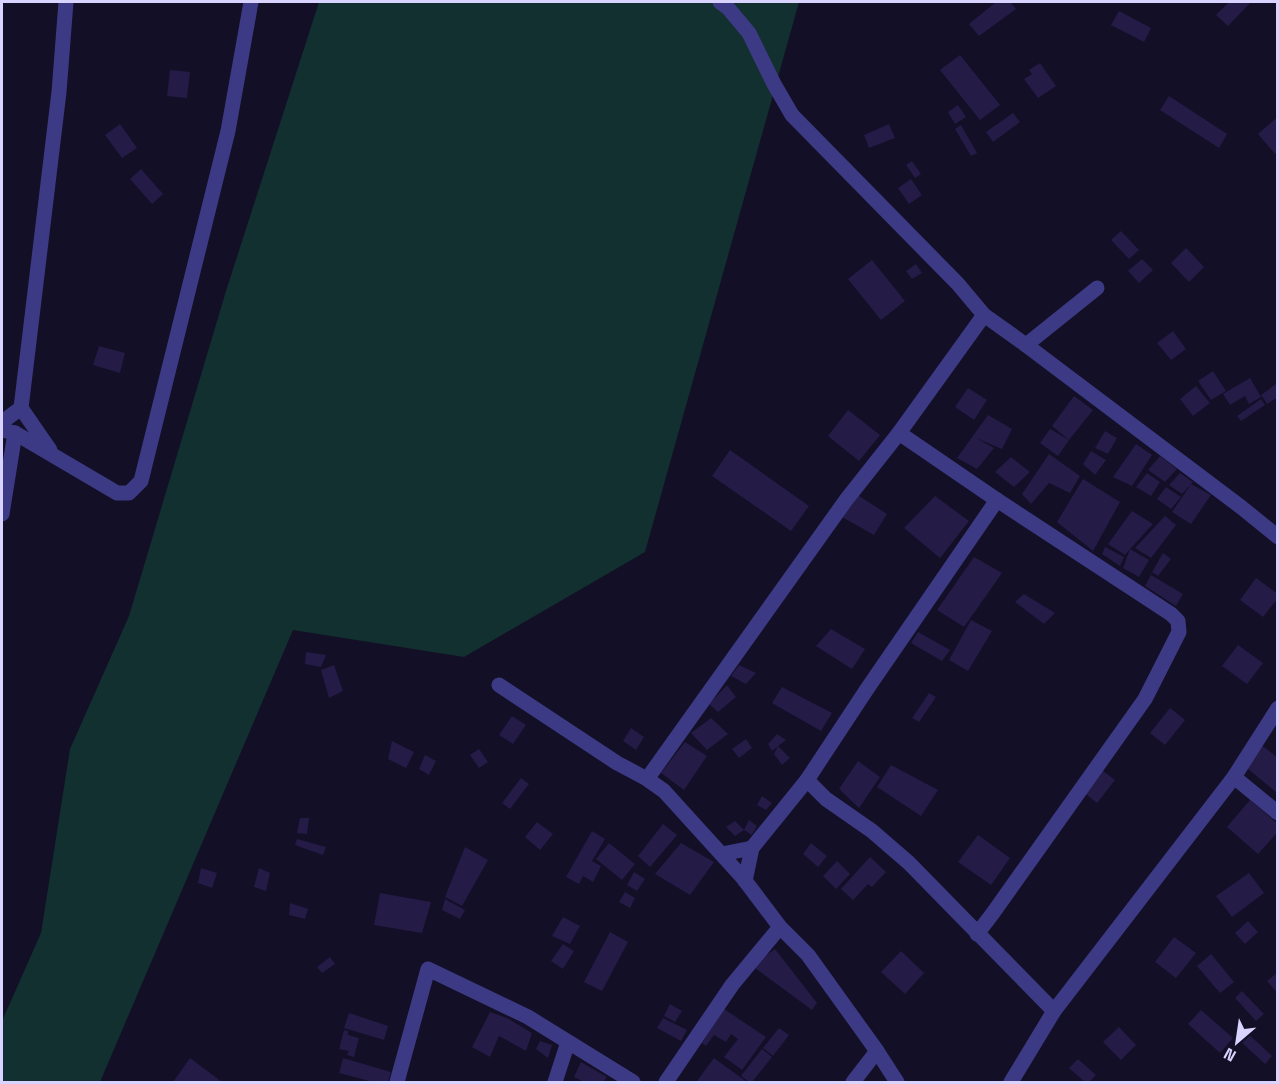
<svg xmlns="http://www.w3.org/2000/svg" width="1279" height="1084" viewBox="0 0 1279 1084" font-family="'Space Grotesk',sans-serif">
<rect width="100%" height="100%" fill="#130f26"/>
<polygon fill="#12302f" points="319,2 799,2 645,552 464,657 293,630 100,1082 2,1082 2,1021 41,933 70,749 129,616 226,291"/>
<g fill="#241b47">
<polygon points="996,2 1010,2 1016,9 979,36 969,24"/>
<polygon points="1229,2 1251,2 1228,26 1216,15"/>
<polygon points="1119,11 1151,28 1144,42 1111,25"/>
<polygon points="960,55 1000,105 980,120 940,70"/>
<polygon points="1040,63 1056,86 1038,98 1024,79 1032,74 1029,70"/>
<polygon points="170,70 190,72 187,98 167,96"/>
<polygon points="1169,96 1227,134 1219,148 1160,110"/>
<polygon points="958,105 966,117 955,124 948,112"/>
<polygon points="1013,113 1020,122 993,142 986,132"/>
<polygon points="1275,119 1278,121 1278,151 1275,154 1258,134"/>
<polygon points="120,124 137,148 122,158 105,135"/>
<polygon points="889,124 895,138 869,148 864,135"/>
<polygon points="961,125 977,153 971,156 955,129"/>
<polygon points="912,161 921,174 915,178 906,165"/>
<polygon points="141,169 163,194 152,204 130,179"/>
<polygon points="911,179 922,195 909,204 898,188"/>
<polygon points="1121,231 1139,250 1129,259 1111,240"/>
<polygon points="1186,248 1204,267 1189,282 1171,263"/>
<polygon points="1142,259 1153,270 1139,283 1128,271"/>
<polygon points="872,260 905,301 881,320 848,279"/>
<polygon points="916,264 922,273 912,279 906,271"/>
<polygon points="1173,331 1186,349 1171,360 1157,343"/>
<polygon points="99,346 125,353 120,373 93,365"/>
<polygon points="1213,371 1226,391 1211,400 1198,381"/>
<polygon points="1250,378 1261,397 1249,404 1245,396 1230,405 1223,394"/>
<polygon points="1276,384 1278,397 1267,404 1261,395"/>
<polygon points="1196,386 1210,403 1193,416 1180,399"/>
<polygon points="968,388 987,400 974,420 955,407"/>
<polygon points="1074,396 1093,410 1069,440 1052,426"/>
<polygon points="1261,399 1265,405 1241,421 1237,416"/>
<polygon points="848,410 880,435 859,461 828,436"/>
<polygon points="988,415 1012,429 1002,449 976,438 994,448 977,469 957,458"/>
<polygon points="1050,429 1069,440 1058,456 1040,443"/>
<polygon points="1105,431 1117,438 1108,454 1095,448"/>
<polygon points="1136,444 1152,455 1132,486 1113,477"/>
<polygon points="730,450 809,506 791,531 712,476"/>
<polygon points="1091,451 1106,460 1095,475 1083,464"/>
<polygon points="1049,454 1080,476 1070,493 1049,483 1031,504 1022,494"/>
<polygon points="1160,456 1177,469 1165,482 1148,470"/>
<polygon points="1011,457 1030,472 1014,487 995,472"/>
<polygon points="1147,473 1160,482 1151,496 1136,487"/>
<polygon points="1180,473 1193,482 1191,484 1211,495 1191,524 1172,512 1191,484 1182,494 1169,485"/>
<polygon points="1083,479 1120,502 1093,551 1057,522"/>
<polygon points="1166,487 1181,497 1171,509 1157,499"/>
<polygon points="856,494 887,514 874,535 842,517"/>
<polygon points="935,496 969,521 940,558 904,528"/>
<polygon points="1132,511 1153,524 1130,549 1149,560 1139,577 1123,568 1130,549 1125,555 1108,544"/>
<polygon points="1165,516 1176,525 1151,558 1135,548"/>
<polygon points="1105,547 1124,557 1120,566 1102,554"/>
<polygon points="1163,553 1171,559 1158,576 1152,572"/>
<polygon points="974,557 1002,573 964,627 937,610"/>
<polygon points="1151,575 1183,594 1176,606 1145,586"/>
<polygon points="1256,578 1278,594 1278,598 1263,617 1240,600"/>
<polygon points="1024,594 1055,613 1044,624 1015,602"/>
<polygon points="971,620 992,631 968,671 949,660"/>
<polygon points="831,629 865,649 852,669 816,646"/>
<polygon points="918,632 950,650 942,661 911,643"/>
<polygon points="1238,645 1263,663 1247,684 1222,666"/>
<polygon points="306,652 326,655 321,667 305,664"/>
<polygon points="334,665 343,691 329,698 321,670"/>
<polygon points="739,665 756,673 746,684 731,676"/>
<polygon points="727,685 736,697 718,712 709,704"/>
<polygon points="782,687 832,713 821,731 772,703"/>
<polygon points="929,693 936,697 919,722 912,718"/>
<polygon points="1170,708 1185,720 1165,745 1150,733"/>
<polygon points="512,716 526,725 513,744 499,735"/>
<polygon points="711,718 728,734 707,750 691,733"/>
<polygon points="631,728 644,737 636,750 623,741"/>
<polygon points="777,734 786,740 772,751 768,744"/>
<polygon points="746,739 752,748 739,758 732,749"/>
<polygon points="392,741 414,752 406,768 388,759"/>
<polygon points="685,742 707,756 684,790 661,773"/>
<polygon points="1260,744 1278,758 1278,791 1276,792 1243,765"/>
<polygon points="778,746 790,758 782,765 774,754"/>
<polygon points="479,749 488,762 479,768 470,755"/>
<polygon points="425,755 436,761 429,775 419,769"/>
<polygon points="858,761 880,777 859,808 839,789"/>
<polygon points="891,765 938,790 921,816 877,787"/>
<polygon points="1099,768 1115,780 1097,803 1082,791"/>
<polygon points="521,778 529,784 510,809 502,803"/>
<polygon points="762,796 772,803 766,810 757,805"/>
<polygon points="1250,800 1278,824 1278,832 1258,854 1227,827"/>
<polygon points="300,818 309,818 307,834 297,833"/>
<polygon points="749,820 757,826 752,835 744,830"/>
<polygon points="735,821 744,830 735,836 726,827"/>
<polygon points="537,822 553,834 540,850 525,837"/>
<polygon points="663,824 677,835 650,867 638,856"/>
<polygon points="592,831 605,839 592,861 601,866 593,882 583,876 579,884 566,877"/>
<polygon points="978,835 1010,858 991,885 958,862"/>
<polygon points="297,839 326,847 323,855 295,845"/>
<polygon points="609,843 635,864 622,880 596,859"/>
<polygon points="681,843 714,862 690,895 655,874"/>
<polygon points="811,843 827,856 818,867 803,854"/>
<polygon points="465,847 488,860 462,906 445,897"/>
<polygon points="870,857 886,872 872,887 868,884 853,900 841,889"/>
<polygon points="837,861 850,874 836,889 823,876"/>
<polygon points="201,868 217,873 212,888 198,883"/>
<polygon points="259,868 270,873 266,891 254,887"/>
<polygon points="634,872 645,879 637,891 627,885"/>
<polygon points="1249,873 1264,893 1232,917 1216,896"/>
<polygon points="625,892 635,898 630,908 619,902"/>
<polygon points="380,893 431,902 422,933 374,925"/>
<polygon points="445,899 465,910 460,919 442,910"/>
<polygon points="290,903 308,909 305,919 289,915"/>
<polygon points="563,917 580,926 570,944 552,936"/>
<polygon points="1248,921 1258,932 1245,944 1235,933"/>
<polygon points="610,932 628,942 602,991 584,982"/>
<polygon points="1174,937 1196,953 1176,978 1155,962"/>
<polygon points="563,944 574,951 563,969 551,961"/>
<polygon points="775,949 817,1003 812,1010 752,966"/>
<polygon points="901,951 924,973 905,994 881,972"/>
<polygon points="1211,954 1234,982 1220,993 1197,966"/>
<polygon points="330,957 335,964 322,973 317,967"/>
<polygon points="1278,972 1278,994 1267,981"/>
<polygon points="1242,991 1264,1014 1256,1021 1235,998"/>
<polygon points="670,1004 682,1011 675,1022 664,1016"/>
<polygon points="724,1009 766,1037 742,1070 724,1057 738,1039 731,1034 726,1042 714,1035 706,1046 702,1043"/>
<polygon points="1201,1010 1233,1038 1220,1053 1188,1024"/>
<polygon points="490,1012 507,1018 532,1033 526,1051 499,1036 490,1057 472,1047"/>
<polygon points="349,1013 388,1026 384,1040 344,1028"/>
<polygon points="663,1018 687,1030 681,1041 657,1028"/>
<polygon points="1119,1027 1136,1045 1121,1060 1103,1042"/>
<polygon points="779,1028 789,1035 773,1056 763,1048"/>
<polygon points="344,1030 348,1031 348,1035 359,1038 354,1057 347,1055 349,1051 339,1049"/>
<polygon points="1244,1030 1272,1056 1265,1064 1237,1038"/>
<polygon points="540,1041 552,1045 548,1058 536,1049"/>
<polygon points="762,1049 772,1057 752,1082 749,1082 741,1076"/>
<polygon points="190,1058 222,1082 173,1082"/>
<polygon points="343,1058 391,1072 388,1082 373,1082 339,1073"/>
<polygon points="714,1058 747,1082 700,1082 697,1081"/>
<polygon points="1078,1059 1096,1075 1089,1082 1085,1082 1069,1068"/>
<polygon points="581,1062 607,1077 603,1082 584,1082 574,1077"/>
</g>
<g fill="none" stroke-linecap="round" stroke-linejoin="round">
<g stroke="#3d3a85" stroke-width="15">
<polyline points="720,2 728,8 749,33 774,84 792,115 958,284 984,315 1026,345 1241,507 1278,537"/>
<polyline points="1026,345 1097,288"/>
<polyline points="21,408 50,450"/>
<polyline points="2,422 21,408 59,92 66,2"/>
<polyline points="2,430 15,433 117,493 129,493 141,481 228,131 251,2"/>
<polyline points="899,433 997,500 1171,614 1178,621 1179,632 1145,699 993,913 977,934"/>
<polyline points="997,500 867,689 807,780 826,799 872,831 909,863 1054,1011"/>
<polyline points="2,514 15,433"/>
<polyline points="499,685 617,763 647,779 664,791 743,878 780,927 808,955 877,1051 897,1082"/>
<polyline points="1234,777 1278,813"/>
<polyline points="647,779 846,500 899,433 984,315"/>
<polyline points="722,854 752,848"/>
<polyline points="745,881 752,848 807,780"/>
<polyline points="397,1082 428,969 528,1017 633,1082"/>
<polyline points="555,1082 568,1042"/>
<polyline points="666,1082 732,985 780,927"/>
<polyline points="853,1082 877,1051"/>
<polyline points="1011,1082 1054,1011 1234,777 1278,708"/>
</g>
</g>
<rect width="1279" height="1084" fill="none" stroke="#d9d4ff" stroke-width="6"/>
<g transform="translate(1237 1042) rotate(209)" stroke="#130f26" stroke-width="4.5" paint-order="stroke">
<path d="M0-4.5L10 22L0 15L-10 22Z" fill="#d9d4ff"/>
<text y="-9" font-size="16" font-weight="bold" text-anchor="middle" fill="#d9d4ff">N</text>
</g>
</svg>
